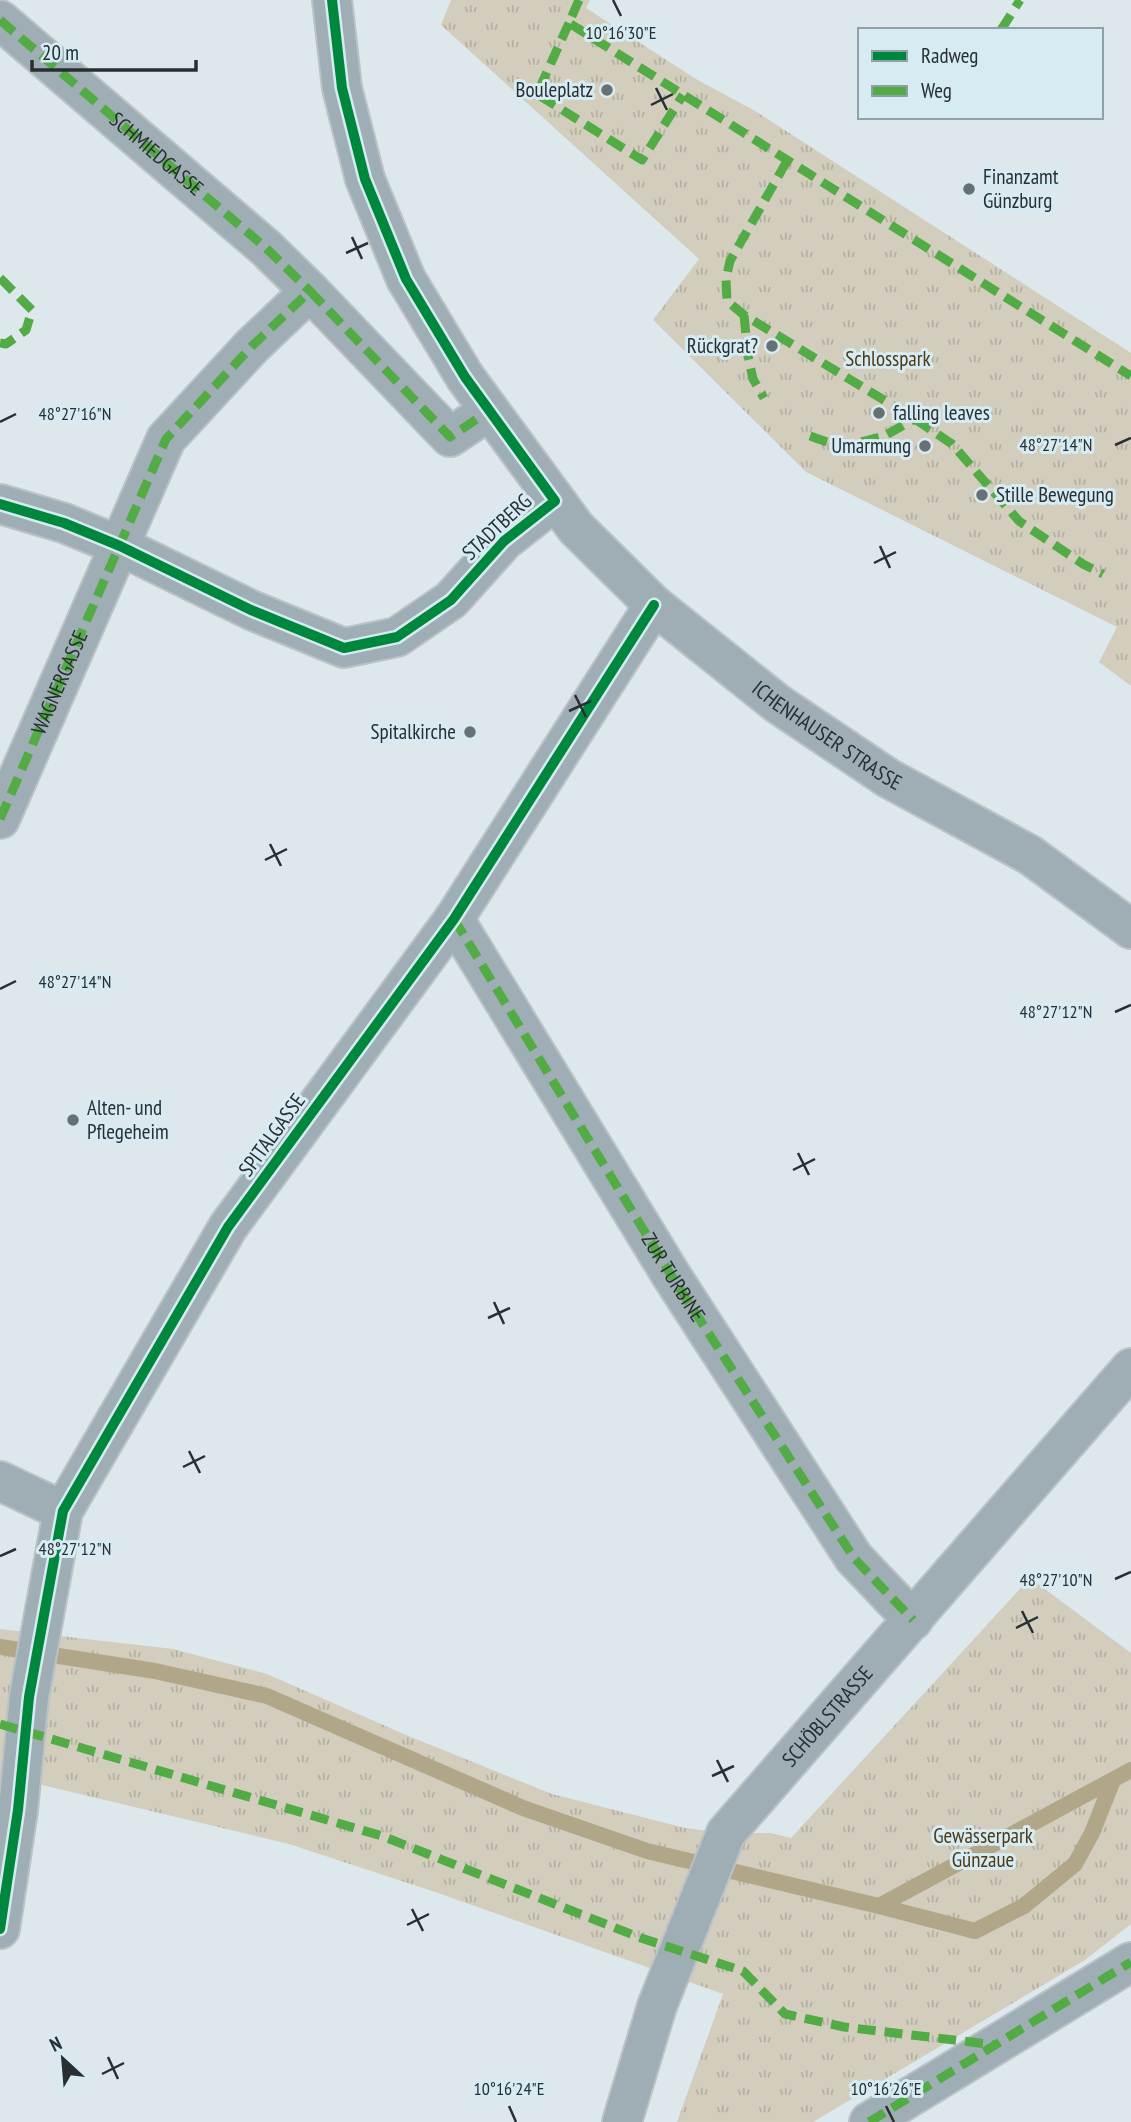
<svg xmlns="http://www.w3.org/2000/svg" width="1131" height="2122" viewBox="0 0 1131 2122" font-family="'PT Sans Narrow',sans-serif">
<defs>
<pattern id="park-tufts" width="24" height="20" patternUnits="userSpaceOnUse" patternTransform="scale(1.75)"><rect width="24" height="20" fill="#d2cdbc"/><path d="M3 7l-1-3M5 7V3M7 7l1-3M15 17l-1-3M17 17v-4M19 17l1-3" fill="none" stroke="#b4b0a2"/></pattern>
</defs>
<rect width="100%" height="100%" fill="#dde8ed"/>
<g fill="url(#park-tufts)">
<polygon points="451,0 590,0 586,8 696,79 755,111 1131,353 1131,686 1099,662 1117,627 806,472 653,320 699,259 441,25"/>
<polygon points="1030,1578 1131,1653 1131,1924 1085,1960 813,2122 677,2122 723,1994 441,1894 289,1844 0,1775 0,1629 173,1649 267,1674 406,1735 552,1794 685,1828 726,1833 771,1833 791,1838"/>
</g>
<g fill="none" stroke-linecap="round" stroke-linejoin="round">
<g stroke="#b2a688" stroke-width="16">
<polyline points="0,1647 155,1671 267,1696 523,1808 647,1851 879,1906 1131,1770"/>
<polyline points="879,1906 975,1931 1024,1906 1075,1864 1092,1833 1113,1780"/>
</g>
<defs>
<g id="minor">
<path id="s1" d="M332,0L342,88L365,179L406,279L465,377L576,528L654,605L778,704L888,778L1030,855L1131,929"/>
<path id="s2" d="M0,20L266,248L310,291"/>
<polyline points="0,504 64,523 120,546 251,610 344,648 397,637 451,600 504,541 555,501"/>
<polyline points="0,819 166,439 252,346 310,291 450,437 489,411"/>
<path id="s3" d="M454,919L671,1275L854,1558L913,1620"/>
<polyline points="0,1481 63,1511"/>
<polyline points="0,1929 18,1810 29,1697 63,1511 228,1227 454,919 654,605"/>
<path id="s4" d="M622,2122L657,2006L726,1833L1131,1368"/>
<polyline points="869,2122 1131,1962"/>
</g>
</defs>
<use href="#minor" stroke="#bac2c6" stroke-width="42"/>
<use href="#minor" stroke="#9faeb4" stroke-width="38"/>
<g stroke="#53ab45" stroke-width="9" stroke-dasharray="18 9" stroke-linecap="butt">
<polyline points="579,0 569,23 1131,376"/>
<polyline points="0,20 266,248 310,291"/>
<polyline points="569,23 537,94 642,160 683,95"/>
<polyline points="1001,30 1020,0"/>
<polyline points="787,161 730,261 726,279 727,301 744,315 915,419 952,444 1019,521 1083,564 1103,574"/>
<polyline points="0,278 32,310 26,330 6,344 0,343"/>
<polyline points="744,315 748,356 753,379 764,398"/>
<polyline points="810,436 841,447 884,436 915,419"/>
<path id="s5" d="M0,819L166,439L252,346L310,291L450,437L489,411"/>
<polyline points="454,919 671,1275 854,1558 913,1620"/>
<polyline points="0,1724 382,1836 641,1938 743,1971 785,2014 844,2027 996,2045"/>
<polyline points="869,2122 1131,1962"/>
</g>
<defs>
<g id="cycleway">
<polyline points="0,504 64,523 120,546 251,610 344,648 397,637 451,600 504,541 555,501 465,377 406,279 365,179 342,88 332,0"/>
<polyline points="0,1929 18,1810 29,1697 63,1511 228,1227 454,919 654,605"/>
</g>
</defs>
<use href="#cycleway" stroke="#d7ebf3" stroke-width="15"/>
<use href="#cycleway" stroke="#00873e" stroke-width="10"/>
</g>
<path fill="none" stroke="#282f32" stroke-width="2.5" d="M613,0L621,16M656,88L667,110M651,105L673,94M352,237L362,259M346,253L368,243M0,422L16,414M1115,445L1131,438M880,546L890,568M874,563L896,552M575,695L586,717M569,711L591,701M270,844L281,866M265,860L287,849M0,989L16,981M1115,1012L1131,1005M798,1153L809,1175M793,1170L815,1159M494,1302L504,1324M488,1318L510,1308M189,1451L200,1473M183,1467L205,1456M0,1556L16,1549M1115,1579L1131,1572M1022,1611L1033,1633M1016,1628L1038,1617M717,1760L728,1782M712,1776L734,1766M412,1909L423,1931M407,1925L429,1914M108,2057L118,2079M102,2074L124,2063M509,2106L516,2122M886,2106L894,2122"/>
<g fill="#677073" stroke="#d7ebf3" stroke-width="2.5">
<circle cx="607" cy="90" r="7"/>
<circle cx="969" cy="189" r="7"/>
<circle cx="772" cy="346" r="7"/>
<circle cx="879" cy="413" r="7"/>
<circle cx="925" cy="446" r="7"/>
<circle cx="982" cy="495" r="7"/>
<circle cx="470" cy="732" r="7"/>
<circle cx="73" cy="1120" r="7"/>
</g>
<g text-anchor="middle" stroke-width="6" stroke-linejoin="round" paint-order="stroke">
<g font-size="21" fill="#282f32" stroke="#d7ebf3" text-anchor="end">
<text x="593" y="97">Bouleplatz</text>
<text x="983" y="184" text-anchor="start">Finanzamt<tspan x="983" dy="24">Günzburg</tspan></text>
<text x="758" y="353">Rückgrat?</text>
<text x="893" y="420" text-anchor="start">falling leaves</text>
<text x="911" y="453">Umarmung</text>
<text x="996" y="502" text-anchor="start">Stille Bewegung</text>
<text x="456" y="739">Spitalkirche</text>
<text x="87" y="1115" text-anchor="start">Alten- und<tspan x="87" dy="24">Pflegeheim</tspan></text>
</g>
<g font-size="21" fill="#282f32" stroke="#d7ebf3">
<text dy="7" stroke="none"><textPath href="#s2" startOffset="206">SCHMIEDGASSE</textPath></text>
<text transform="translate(497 527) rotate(-43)" y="7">STADTBERG</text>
<text dy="7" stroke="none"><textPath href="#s5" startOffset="149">WAGNERGASSE</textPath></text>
<text dy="7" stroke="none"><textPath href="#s1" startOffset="919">ICHENHAUSER STRASSE</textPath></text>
<text transform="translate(272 1135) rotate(-54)" y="7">SPITALGASSE</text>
<text dy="7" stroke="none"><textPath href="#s3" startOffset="420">ZUR TURBINE</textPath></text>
<text dy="7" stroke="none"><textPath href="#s4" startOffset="462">SCHÖBLSTRASSE</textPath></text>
</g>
<g font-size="21" fill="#4b3b15" stroke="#d7ebf3">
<text x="888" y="366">Schlosspark</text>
<text x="983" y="1843">Gewässerpark<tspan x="983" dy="24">Günzaue</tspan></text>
</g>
</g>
<g font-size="18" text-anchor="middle" fill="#282f32" stroke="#d7ebf3" stroke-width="6" stroke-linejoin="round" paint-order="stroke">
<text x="621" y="39">10°16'30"E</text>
<text x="75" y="420">48°27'16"N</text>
<text x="1056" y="451">48°27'14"N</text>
<text x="75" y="988">48°27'14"N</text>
<text x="1056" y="1018">48°27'12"N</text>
<text x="75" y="1555">48°27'12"N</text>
<text x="1056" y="1586">48°27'10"N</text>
<text x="509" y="2095">10°16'24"E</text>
<text x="886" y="2095">10°16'26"E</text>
</g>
<rect x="858" y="28" width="245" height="91" fill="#d7ebf3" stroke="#91a0a6" stroke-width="2"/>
<rect x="872" y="51" width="35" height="10" fill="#00873e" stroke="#91a0a6" stroke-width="2"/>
<text x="921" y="63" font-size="21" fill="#282f32">Radweg</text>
<rect x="872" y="86" width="35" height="10" fill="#53ab45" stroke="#91a0a6" stroke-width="2"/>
<text x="921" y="98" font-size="21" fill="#282f32">Weg</text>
<g transform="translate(63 2059) rotate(334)" stroke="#d7ebf3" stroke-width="5" paint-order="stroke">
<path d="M0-5L12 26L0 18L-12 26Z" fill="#282f32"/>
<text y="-10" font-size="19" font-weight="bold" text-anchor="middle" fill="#282f32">N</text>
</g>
<path d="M32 60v10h164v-10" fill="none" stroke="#282f32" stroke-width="3.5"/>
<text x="42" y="60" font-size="21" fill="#282f32" stroke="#d7ebf3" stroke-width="5" paint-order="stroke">20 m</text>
</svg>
